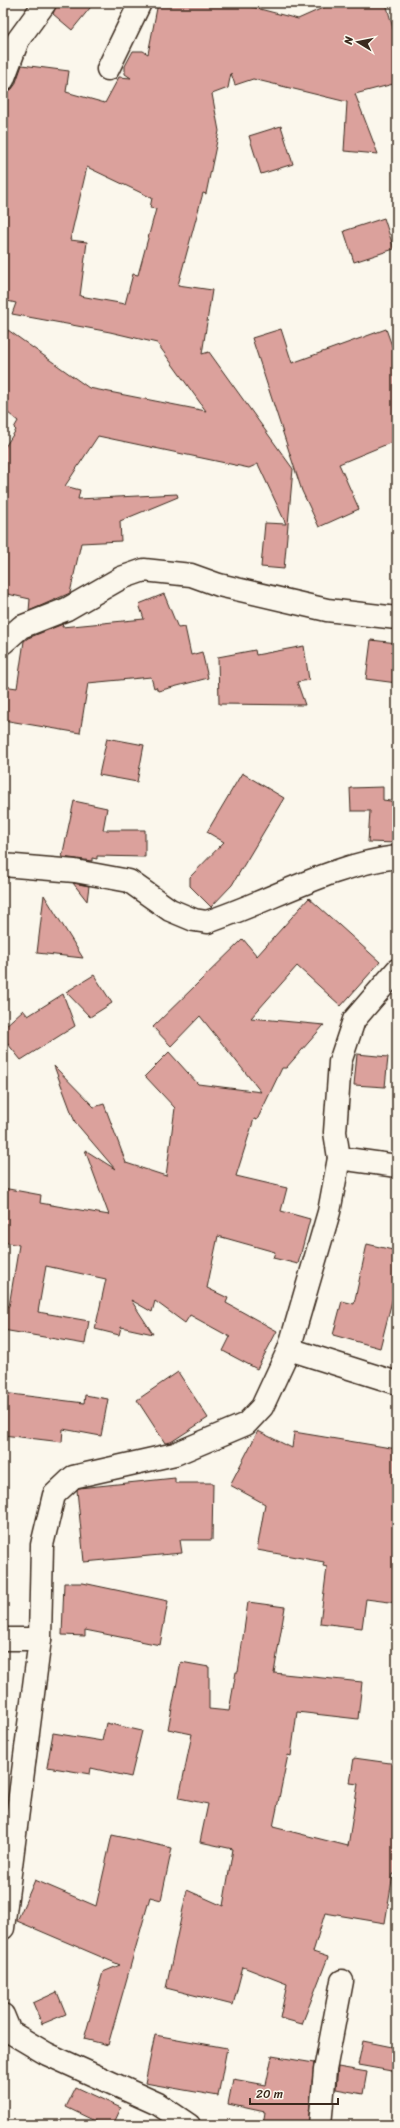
<svg xmlns="http://www.w3.org/2000/svg" width="400" height="2128" viewBox="0 0 400 2128" font-family="Sriracha,sans-serif">
<rect width="100%" height="100%" fill="#fbf7ec"/>
<filter id="ink" filterUnits="userSpaceOnUse"><feTurbulence type="fractalNoise" baseFrequency=".025" numOctaves="2"/><feDisplacementMap in="SourceGraphic" scale="8" xChannelSelector="R" yChannelSelector="G"/><feConvolveMatrix kernelMatrix="1 2 1 2 8 2 1 2 1" color-interpolation-filters="sRGB"/></filter>
<g filter="url(#ink)">
<g fill="#dba19c" stroke="#3b2a1e" fill-rule="evenodd">
<polygon points="57,3 94,3 72,30 53,14"/>
<path d="M158,3H237L298,19L334,3H386L397,43V83L355,94L378,154L344,151L347,102L253,79L235,85L231,73L228,88L212,94L219,131L206,194L203,193L178,285L212,290L202,354L209,352L293,469L284,569L261,567L265,523L286,524L258,464L249,468L98,436L65,486L80,490L78,499L177,494L178,497L120,521L121,541L81,543L70,593L29,611L30,599L3,593V450L16,430L14,428L18,421L3,409V348L8,330L89,388L206,411L157,343L110,332L12,314L16,303L3,300V92L11,90L15,85L22,65L69,71L66,92L105,103L119,77L131,78L125,74V66L133,51H143L148,54ZM87,167L152,198L150,208L156,209L138,275L133,274L125,304L80,296L87,242L70,240Z"/>
<polygon points="281,126 293,164 261,174 249,136"/>
<polygon points="384,218 394,249 354,262 344,231"/>
<polygon points="281,329 292,363 386,329 397,360 397,440 339,464 359,509 319,527 302,491 252,338"/>
<polygon points="164,594 178,628 185,627 191,655 202,652 208,678 158,691 156,687 154,688 151,677 88,683 80,733 3,720 3,686 17,688 24,641 28,638 63,624 62,627 144,619 139,604"/>
<polygon points="371,640 397,643 397,683 366,679"/>
<polygon points="304,646 309,680 297,682 305,705 219,704 218,657 255,650 256,655"/>
<polygon points="107,738 144,745 137,782 99,775"/>
<polygon points="242,773 284,798 232,885 211,907 190,886 190,877 224,842 207,832"/>
<polygon points="383,787 383,800 397,802 397,843 368,842 370,811 351,811 350,788"/>
<polygon points="74,801 107,808 103,830 145,830 145,857 97,856 97,859 92,858 92,861 62,857"/>
<polygon points="73,883 89,886 87,901"/>
<polygon points="44,895 83,958 37,953"/>
<polygon points="309,898 380,962 341,1006 297,966 251,1018 324,1025 286,1068 282,1068 257,1120 254,1119 236,1176 287,1188 281,1211 310,1219 298,1264 273,1258 275,1252 218,1236 207,1288 228,1298 226,1303 277,1331 257,1369 223,1351 230,1337 190,1315 185,1323 155,1301 152,1312 131,1300 153,1334 121,1327 119,1335 95,1329 106,1279 46,1266 38,1312 89,1321 85,1344 3,1330 3,1306 9,1306 19,1245 3,1242 3,1188 41,1195 40,1203 109,1215 85,1150 115,1169 75,1122 54,1066 94,1107 104,1104 126,1163 166,1176 175,1108 145,1076 169,1052 198,1084 261,1092 200,1016 171,1046 153,1027 243,939 257,956"/>
<polygon points="94,975 112,1003 90,1017 66,992"/>
<polygon points="63,994 75,1026 21,1060 3,1038 3,1028 23,1010 28,1016"/>
<polygon points="357,1054 388,1057 385,1087 354,1085"/>
<polygon points="367,1244 397,1251 397,1298 393,1297 380,1348 333,1335 342,1301 354,1304"/>
<polygon points="178,1372 208,1418 171,1442 165,1443 137,1400"/>
<polygon points="3,1393 84,1403 85,1395 108,1399 101,1436 63,1429 62,1442 3,1435"/>
<polygon points="258,1431 292,1448 294,1432 397,1449 397,1603 366,1599 362,1628 320,1623 327,1567 323,1566 324,1562 257,1550 265,1504 230,1485"/>
<polygon points="175,1478 175,1483 213,1483 212,1540 180,1540 182,1553 84,1562 77,1490 79,1488"/>
<polygon points="64,1583 83,1583 168,1601 160,1645 85,1630 85,1636 62,1635"/>
<polygon points="248,1602 285,1607 274,1673 362,1682 358,1719 297,1712 291,1756 288,1755 273,1827 348,1846 358,1784 350,1783 354,1758 397,1764 397,1875 393,1874 385,1923 325,1913 313,1952 328,1957 302,2024 280,2018 287,1984 243,1967 233,2005 166,1988 187,1890 223,1906 233,1849 200,1842 208,1804 179,1798 192,1734 168,1729 181,1662 209,1667 209,1709 229,1711 236,1672 238,1672"/>
<polygon points="106,1723 142,1731 131,1777 91,1768 90,1774 47,1767 53,1733 102,1741"/>
<polygon points="112,1835 172,1848 161,1900 150,1897 108,2045 84,2039 103,1972 120,1965 17,1921 35,1880 96,1906"/>
<polygon points="57,1992 66,2014 42,2024 33,2003"/>
<polygon points="155,2035 227,2048 218,2096 145,2083"/>
<polygon points="363,2041 397,2048 397,2072 358,2065"/>
<polygon points="272,2056 314,2063 308,2125 263,2125 265,2112 228,2104 233,2079 266,2085"/>
<polygon points="338,2067 367,2072 363,2094 336,2089"/>
<polygon points="76,2087 121,2108 113,2125 103,2125 66,2107"/>
</g>
<g fill="none" stroke-linecap="round" stroke-linejoin="round">
<defs>
<g id="minor">
<polyline points="108,69 140,3"/>
<polyline points="3,80 18,40 45,3"/>
<polyline points="3,643 21,627 67,609 121,578 144,570 191,575 219,585 327,610 397,618"/>
<path d="M3,865L75,871L129,881L170,910L194,920L207,922C271,901 330,865 397,857"/>
<polyline points="339,1158 397,1166"/>
<polyline points="289,1349 397,1383"/>
<polyline points="3,1639 40,1639"/>
<polyline points="3,1928 40,1639 42,1545 54,1495 73,1477 175,1454 246,1424 262,1407 289,1349 329,1212 339,1158 335,1132 340,1062 354,1020 397,970"/>
<polyline points="3,2015 10,2032 47,2054 158,2104 189,2125"/>
<polyline points="320,2125 325,2070 342,1981"/>
</g>
</defs>
<use href="#minor" stroke="#3b2a1e" stroke-width="25"/>
<use href="#minor" stroke="#fbf7ec" stroke-width="22"/>
</g>
</g>
<rect width="400" height="2128" fill="none" stroke="#fbf7ec" stroke-width="16"/>
<rect x="8" y="8" width="384" height="2112" fill="none" stroke="#3b2a1e" stroke-width="1.5" filter="url(#ink)"/>
<g transform="translate(358 42) rotate(280)" stroke="#fbf7ec" stroke-width="3" paint-order="stroke">
<path d="M0-3L7 15L0 10L-7 15Z" fill="#3b2a1e"/>
<text y="-6" font-size="11" font-weight="bold" text-anchor="middle" fill="#3b2a1e">N</text>
</g>
<path d="M250 2098v6h88v-6" fill="none" stroke="#3b2a1e" stroke-width="2"/>
<text x="256" y="2098" font-size="12" fill="#3b2a1e" stroke="#fbf7ec" stroke-width="3" paint-order="stroke">20 m</text>
</svg>
